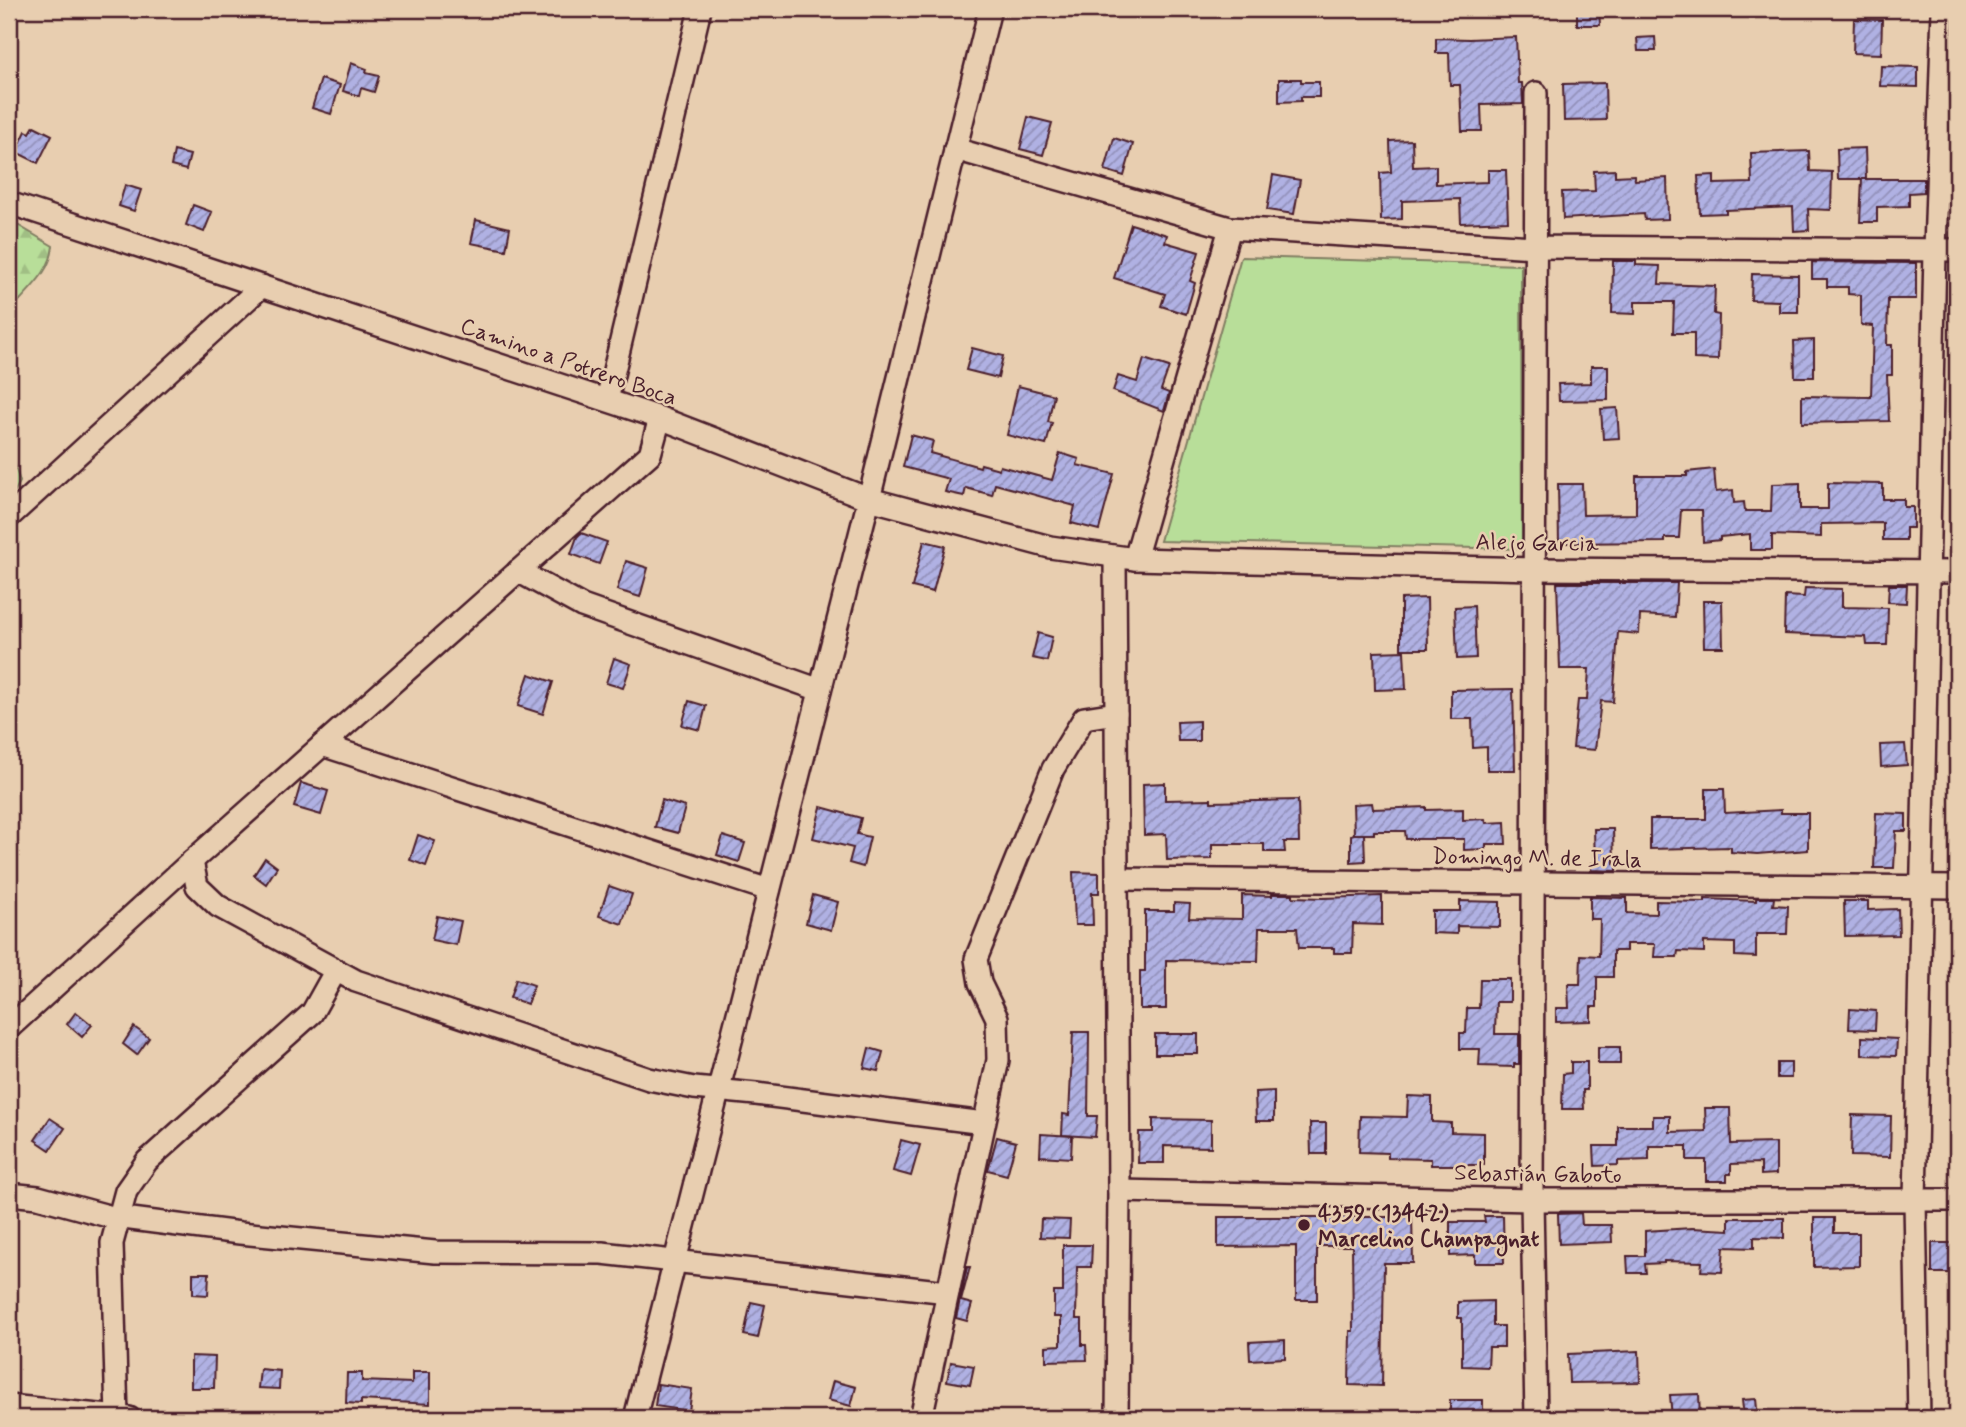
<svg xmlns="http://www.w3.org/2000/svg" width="1966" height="1427" viewBox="0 0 1966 1427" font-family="Mynerve,sans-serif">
<defs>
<pattern id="forest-firs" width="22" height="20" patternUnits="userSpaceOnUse" patternTransform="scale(1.75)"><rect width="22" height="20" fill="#b8de99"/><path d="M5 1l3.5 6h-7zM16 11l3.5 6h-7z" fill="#a0be84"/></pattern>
<pattern id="building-hatch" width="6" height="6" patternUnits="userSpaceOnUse" patternTransform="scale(1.75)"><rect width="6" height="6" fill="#b0b1e3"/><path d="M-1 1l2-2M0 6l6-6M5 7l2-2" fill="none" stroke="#918fb8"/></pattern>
</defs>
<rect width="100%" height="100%" fill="#e8ceb0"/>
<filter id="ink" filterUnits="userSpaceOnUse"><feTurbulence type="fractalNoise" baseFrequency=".0143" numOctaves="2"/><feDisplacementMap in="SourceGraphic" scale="14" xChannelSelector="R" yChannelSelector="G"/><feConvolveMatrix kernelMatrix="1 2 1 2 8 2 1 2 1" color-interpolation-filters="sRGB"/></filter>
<g filter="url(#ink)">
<g fill="url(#forest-firs)" stroke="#817e62" stroke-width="2">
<path d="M9,220L53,246C51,274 25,292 9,313Z"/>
<polygon points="9,459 14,463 20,482 9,501"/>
</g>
<polygon fill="#b8de99" stroke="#817e62" stroke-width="2" points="1241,257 1521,265 1522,549 1160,541"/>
<g fill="url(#building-hatch)" stroke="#4a1f2b" stroke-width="2">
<polygon points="1577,9 1599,9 1600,25 1577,25"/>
<polygon points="1854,19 1882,20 1881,54 1853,53"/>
<polygon points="1516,37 1518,83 1522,83 1523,104 1481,105 1482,131 1462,131 1460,85 1450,85 1449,53 1436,53 1436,38 1469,39"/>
<polygon points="1655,37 1656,51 1638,51 1637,38"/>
<polygon points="351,63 367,69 366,73 379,76 374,92 361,88 359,96 343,91"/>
<polygon points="1881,66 1918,67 1918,87 1880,86"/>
<polygon points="321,79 340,85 331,114 312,108"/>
<polygon points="1279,79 1301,79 1301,82 1319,82 1319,97 1301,97 1301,101 1279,102"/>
<polygon points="1605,83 1606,120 1564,121 1563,84"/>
<polygon points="1028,117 1052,123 1043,155 1020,149"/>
<polygon points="34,126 52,135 38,163 16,152 26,131 30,133"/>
<polygon points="1114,138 1133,144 1124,176 1105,170"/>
<polygon points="1412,140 1413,167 1436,166 1436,184 1488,182 1488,170 1506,170 1508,221 1461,223 1460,199 1402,201 1402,219 1381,220 1380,173 1391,172 1390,141"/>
<polygon points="1865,148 1866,179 1838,179 1837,149"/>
<polygon points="174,151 190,155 186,170 171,166"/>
<polygon points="1809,151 1810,171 1832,172 1831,210 1808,209 1809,230 1794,231 1793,207 1726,210 1726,213 1700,214 1698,176 1714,175 1714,184 1752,183 1751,153"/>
<polygon points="1615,170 1615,176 1634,175 1635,180 1667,178 1668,219 1645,220 1644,214 1563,219 1562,192 1595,191 1594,171"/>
<polygon points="1273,175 1300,180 1294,214 1267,210"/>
<polygon points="1862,179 1924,179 1924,192 1909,193 1909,206 1877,207 1877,222 1860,222"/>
<polygon points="125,185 141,190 134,211 119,206"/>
<polygon points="193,205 212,212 204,232 186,225"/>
<polygon points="476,220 510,228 506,250 471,243"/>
<polygon points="1131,224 1167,235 1165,242 1199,252 1190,281 1195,283 1186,314 1161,306 1165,294 1114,278"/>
<polygon points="1613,261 1636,261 1636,265 1660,266 1659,284 1715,286 1714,314 1719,315 1718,360 1694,359 1694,333 1673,333 1674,302 1635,302 1635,314 1612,313"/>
<polygon points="1812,262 1916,263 1916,299 1888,299 1887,345 1892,345 1892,375 1887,375 1889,421 1802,423 1802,396 1871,397 1873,326 1861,325 1861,295 1848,294 1848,287 1827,287 1827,279 1812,279"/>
<polygon points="1752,274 1798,275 1798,312 1779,312 1779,301 1751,300"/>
<polygon points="1814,340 1814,377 1795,377 1794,341"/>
<polygon points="972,348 1003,356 998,378 966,370"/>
<polygon points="1144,359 1169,367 1161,390 1169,393 1164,411 1113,391 1118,376 1137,382"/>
<polygon points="1591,366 1608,366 1608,400 1559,401 1558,384 1591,383"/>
<polygon points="1018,386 1054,395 1048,422 1052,423 1046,445 1007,435"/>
<polygon points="1617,408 1619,438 1603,439 1601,409"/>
<polygon points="911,435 933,441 930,453 980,467 981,464 999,469 1000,466 1052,480 1060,453 1079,459 1077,465 1114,474 1099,530 1071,523 1075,506 995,484 992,495 966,488 964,496 945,492 949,479 903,467"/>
<polygon points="1714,469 1716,492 1733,490 1734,503 1744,502 1745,511 1771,511 1772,484 1800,483 1800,509 1828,509 1828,483 1883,484 1883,499 1904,499 1904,507 1913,507 1913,528 1906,528 1906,540 1883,540 1883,523 1821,524 1821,537 1772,535 1772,550 1750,550 1750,534 1720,537 1720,540 1703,542 1702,510 1681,510 1679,538 1665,538 1665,542 1559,543 1558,484 1582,484 1583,515 1636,514 1636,476 1687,476 1687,472"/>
<polygon points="581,533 607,542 599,564 571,554 577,537"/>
<polygon points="924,541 945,546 933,592 912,587"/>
<polygon points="626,561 648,568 640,597 617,590"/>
<polygon points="1557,583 1677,583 1675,617 1640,615 1639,634 1618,632 1613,702 1601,701 1595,750 1573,748 1578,700 1587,700 1589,669 1560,669"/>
<polygon points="1889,585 1907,585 1906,603 1888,602"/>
<polygon points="1805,588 1842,589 1842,607 1888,608 1887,645 1867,645 1866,637 1784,634 1785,596 1804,597"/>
<polygon points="1427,598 1428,649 1401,649 1401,599"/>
<polygon points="1703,601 1722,601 1723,647 1704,647"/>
<polygon points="1474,606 1476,658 1457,659 1455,607"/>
<polygon points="1038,633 1052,637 1047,661 1032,658"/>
<polygon points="1404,651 1406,689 1375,690 1374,652"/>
<polygon points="614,658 631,664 623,688 606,683"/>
<polygon points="529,674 553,682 543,714 518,706"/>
<polygon points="1513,689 1515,770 1487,770 1487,747 1473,748 1472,719 1451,719 1451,690"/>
<polygon points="689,701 706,706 700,730 682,725"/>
<polygon points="1199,721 1199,741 1178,741 1177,722"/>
<polygon points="1905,744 1907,765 1881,767 1880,745"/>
<polygon points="301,783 328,791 321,815 294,807"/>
<polygon points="1165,783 1165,800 1211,799 1211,802 1298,800 1299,842 1284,842 1285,852 1264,852 1264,844 1212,844 1212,859 1167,860 1166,834 1144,835 1143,784"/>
<polygon points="1706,789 1724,789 1725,813 1781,810 1781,813 1808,813 1808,850 1757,854 1731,852 1731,847 1650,849 1650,819 1706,819"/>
<polygon points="662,800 685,807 678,833 655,827"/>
<polygon points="1372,803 1373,809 1426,807 1426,810 1463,809 1463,820 1485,819 1486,823 1505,822 1506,844 1486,844 1486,849 1464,850 1464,839 1406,839 1405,831 1374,831 1374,834 1355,834 1364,834 1365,861 1351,862 1351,835 1354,834 1353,804"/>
<polygon points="821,807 861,818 857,834 870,837 863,867 849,863 853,848 813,838"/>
<polygon points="1876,813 1906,814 1906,831 1896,831 1894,868 1874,868"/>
<polygon points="1594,829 1613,829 1614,863 1617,862 1617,871 1591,870 1591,863 1595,863"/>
<polygon points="418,835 435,841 426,866 410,860"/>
<polygon points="723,836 745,843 739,862 717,855"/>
<polygon points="265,858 277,867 266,884 254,875"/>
<polygon points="1073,872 1099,873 1099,893 1092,893 1093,925 1075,925"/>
<polygon points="609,886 632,894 622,924 599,916"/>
<polygon points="1272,894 1293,894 1293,897 1323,898 1382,896 1382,925 1353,924 1352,953 1334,953 1334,948 1299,948 1297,928 1259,928 1258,961 1166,960 1166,1009 1140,1009 1140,971 1145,971 1145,911 1174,911 1174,903 1190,904 1189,918 1242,919 1242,895 1272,896"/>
<polygon points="813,895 838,902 831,930 806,923"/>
<polygon points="1590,897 1627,898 1627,913 1656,914 1656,901 1705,902 1705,899 1756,901 1756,898 1774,898 1773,905 1788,906 1787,934 1756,934 1756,957 1735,956 1735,943 1704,942 1704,952 1678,951 1677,957 1654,957 1655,944 1626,944 1626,951 1613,951 1613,977 1597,977 1597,1007 1591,1007 1591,1021 1556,1022 1556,1008 1569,1008 1568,984 1580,984 1581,955 1599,956 1600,919 1590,919"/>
<polygon points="1460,901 1500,902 1500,927 1457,926 1457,934 1432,933 1432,911 1460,911"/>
<polygon points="1844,901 1868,901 1868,910 1898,909 1899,935 1845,936"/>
<polygon points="437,916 461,921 456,945 432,940"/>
<polygon points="516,979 534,985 527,1004 510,998"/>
<polygon points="1480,979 1510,979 1510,1002 1496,1002 1495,1034 1519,1034 1519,1064 1514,1064 1514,1067 1479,1066 1480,1049 1460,1049 1460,1033 1466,1033 1467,1008 1479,1008"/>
<polygon points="1850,1009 1876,1011 1875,1030 1849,1029"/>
<polygon points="76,1012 92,1025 82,1037 67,1024"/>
<polygon points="134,1027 149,1038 137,1055 123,1044"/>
<polygon points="1073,1032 1089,1032 1088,1116 1097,1116 1095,1137 1062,1135 1063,1114 1069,1115"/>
<rect x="1155" y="1034" width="43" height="20"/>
<polygon points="1862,1037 1897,1039 1896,1056 1862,1055"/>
<rect x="1598" y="1047" width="22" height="17"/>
<polygon points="869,1048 883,1052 878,1071 864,1068"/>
<polygon points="1571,1062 1587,1062 1587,1090 1583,1090 1584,1109 1562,1109 1563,1074 1571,1073"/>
<rect x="1777" y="1063" width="14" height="15"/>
<polygon points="1274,1091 1274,1121 1256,1121 1255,1092"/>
<polygon points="1408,1096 1432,1097 1432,1122 1451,1123 1451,1132 1484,1133 1484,1165 1431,1165 1431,1159 1388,1158 1388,1153 1359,1152 1360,1116 1407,1117"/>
<polygon points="1705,1108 1730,1108 1731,1144 1776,1143 1776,1174 1761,1175 1761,1163 1731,1164 1731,1174 1727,1174 1727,1181 1706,1181 1706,1160 1687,1160 1687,1146 1649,1146 1649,1160 1618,1161 1618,1165 1595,1166 1594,1146 1618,1146 1618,1126 1653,1126 1653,1116 1670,1116 1670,1132 1706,1131"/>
<polygon points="1852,1115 1891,1116 1890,1157 1851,1156"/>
<polygon points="50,1118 65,1128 50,1150 35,1140"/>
<polygon points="1153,1119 1211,1120 1211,1147 1164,1146 1164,1163 1138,1163 1139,1132 1153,1132"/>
<polygon points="1310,1123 1326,1123 1326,1154 1311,1154"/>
<polygon points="1041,1134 1072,1136 1071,1158 1040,1156"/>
<polygon points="997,1137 1016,1142 1007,1175 988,1170"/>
<polygon points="901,1140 920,1145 911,1176 893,1171"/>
<polygon points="1581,1213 1582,1225 1611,1225 1612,1242 1559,1244 1558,1214"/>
<polygon points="1393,1215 1412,1215 1413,1263 1384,1263 1382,1386 1349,1385 1350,1331 1353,1331 1352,1246 1317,1246 1317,1300 1296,1300 1296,1246 1218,1247 1218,1217 1393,1217"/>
<polygon points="1484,1216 1503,1216 1504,1263 1475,1263 1475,1255 1450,1256 1450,1222 1485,1222"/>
<polygon points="1729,1218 1784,1218 1784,1238 1754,1237 1754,1248 1724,1247 1722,1272 1701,1271 1702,1262 1664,1261 1664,1263 1645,1264 1646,1273 1628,1273 1627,1256 1645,1256 1645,1231 1692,1228 1729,1230"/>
<polygon points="1814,1218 1834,1218 1834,1233 1859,1233 1859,1266 1814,1267"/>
<polygon points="1041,1219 1070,1220 1069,1238 1040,1237"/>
<rect x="1932" y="1243" width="25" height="30"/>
<polygon points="1063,1245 1092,1245 1091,1267 1077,1267 1076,1319 1082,1319 1082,1345 1086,1345 1087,1360 1046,1361 1046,1346 1061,1345 1061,1317 1054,1317 1054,1292 1063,1292"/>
<polygon points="967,1267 970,1267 961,1301 972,1304 967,1321 956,1318"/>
<polygon points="193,1273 209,1273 208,1295 193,1294"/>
<polygon points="1493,1301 1493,1326 1504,1326 1504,1347 1489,1347 1488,1367 1462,1366 1462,1318 1458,1318 1458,1302"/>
<polygon points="751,1302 765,1305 758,1338 744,1335"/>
<polygon points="1285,1340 1285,1358 1250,1360 1249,1342"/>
<polygon points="1639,1351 1640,1382 1569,1383 1568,1354"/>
<polygon points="191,1356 215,1357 214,1388 191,1388"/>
<polygon points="951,1362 974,1366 970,1385 947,1381"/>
<polygon points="260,1369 280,1371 279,1389 258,1388"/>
<polygon points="412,1372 430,1372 430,1404 361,1400 361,1404 346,1403 347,1373 362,1373 362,1381 412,1383"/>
<polygon points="833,1381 856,1387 851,1406 828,1400"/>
<polygon points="658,1384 692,1389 689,1411 655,1406"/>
<polygon points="1699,1394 1700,1418 1672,1418 1670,1395"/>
<polygon points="1756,1399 1758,1418 1744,1418 1742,1400"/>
<rect x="1450" y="1400" width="33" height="18"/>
</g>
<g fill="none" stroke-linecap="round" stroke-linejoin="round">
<defs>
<g id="minor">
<polyline points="955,149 1230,228 1535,247 1957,250"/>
<polyline points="9,203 660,418 869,499 1050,547 1135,559 1534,569 1957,572"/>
<polyline points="607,400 700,9"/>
<polyline points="9,517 262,286"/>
<polyline points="1115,558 1119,1191 1117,1418"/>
<polyline points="1135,559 1230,228"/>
<polyline points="518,571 582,606 820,690"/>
<polyline points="322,745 769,890"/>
<polyline points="192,861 197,886 218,906 356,981 649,1079 694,1088 756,1094 984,1123"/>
<polyline points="1117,879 1957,887"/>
<polyline points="9,1028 192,861 650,454 660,418"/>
<polyline points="1119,1191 1532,1200 1957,1200"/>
<polyline points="9,1194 38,1197 108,1216 240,1233 435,1252 602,1253 948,1292"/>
<polyline points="9,1406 129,1418"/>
<polyline points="117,1418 112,1243 126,1191 147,1161 312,1013 336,970"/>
<polyline points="635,1418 869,499 990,9"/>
<polyline points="921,1418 998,1060 997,1018 980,983 976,959 1053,769 1084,718 1116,713"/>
<polyline points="1536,1418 1532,1200 1536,93"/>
<polyline points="1919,1418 1915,1201 1935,250 1943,9"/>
</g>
</defs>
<use href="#minor" stroke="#4a1f2b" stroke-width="26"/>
<use href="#minor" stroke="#e8ceb0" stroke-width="21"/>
</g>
</g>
<circle fill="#4a1f2b" stroke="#e8ceb0" stroke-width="2.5" cx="1304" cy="1225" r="7"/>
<g text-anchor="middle" stroke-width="5" stroke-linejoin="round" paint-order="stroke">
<g font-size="23" fill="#4a1f2b" stroke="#e8ceb0">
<text transform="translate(569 361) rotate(19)" y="8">Camino a Potrero Boca</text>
<text transform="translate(1537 542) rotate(1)" y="8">Alejo Garcia</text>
<text transform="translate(1537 857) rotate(1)" y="8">Domingo M. de Irala</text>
<text transform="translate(1538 1173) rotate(1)" y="8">Sebastián Gaboto</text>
</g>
<g font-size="23" font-weight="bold" fill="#4a1f2b" stroke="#e8ceb0" text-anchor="start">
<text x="1318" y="1220">4359 (13442)<tspan x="1318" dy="26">Marcelino Champagnat</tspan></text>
</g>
</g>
<rect width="1966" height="1427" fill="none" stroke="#e8ceb0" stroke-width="35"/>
<rect x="18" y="18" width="1931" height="1392" fill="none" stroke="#4a1f2b" stroke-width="2.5" filter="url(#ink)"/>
</svg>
